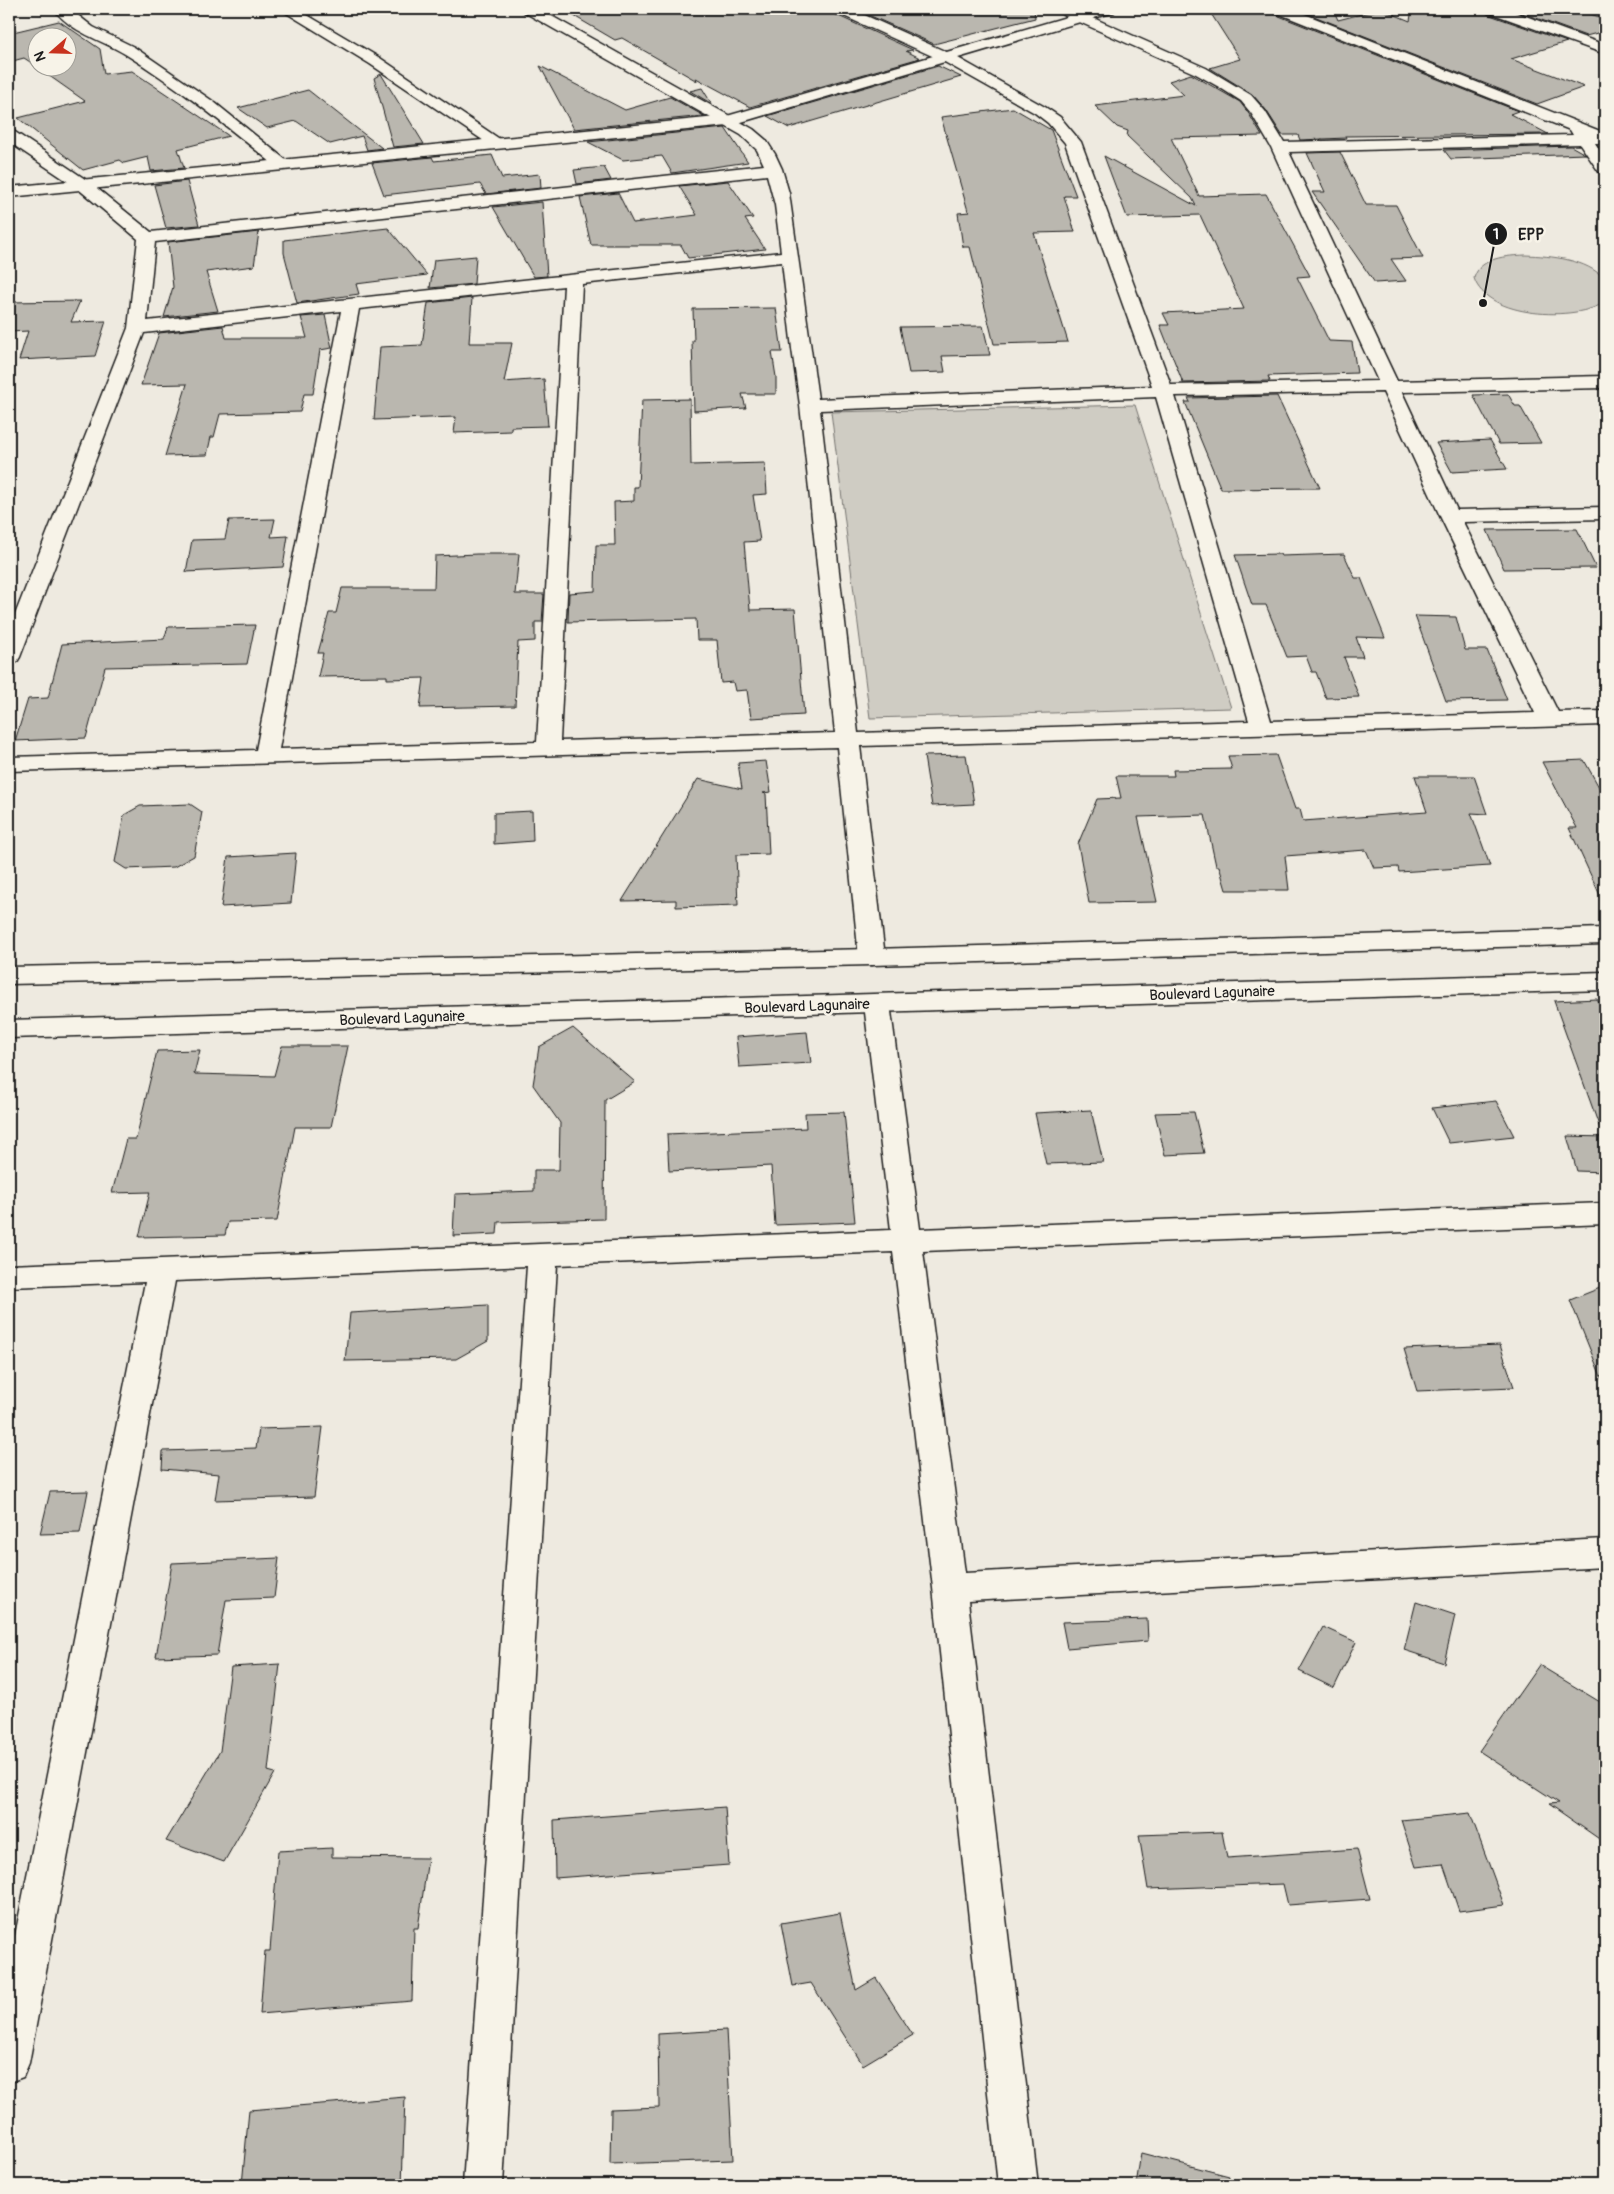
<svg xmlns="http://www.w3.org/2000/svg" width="1614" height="2194" viewBox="0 0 1614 2194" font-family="Pangolin,sans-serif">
<rect width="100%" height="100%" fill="#eeeae0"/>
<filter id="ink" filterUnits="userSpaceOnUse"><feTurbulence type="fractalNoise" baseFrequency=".02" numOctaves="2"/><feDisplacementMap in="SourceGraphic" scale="10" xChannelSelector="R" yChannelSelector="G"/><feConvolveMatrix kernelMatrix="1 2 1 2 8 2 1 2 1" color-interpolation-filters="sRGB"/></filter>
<g filter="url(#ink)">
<g fill="#cfccc3" stroke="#767470">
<path d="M1525,255C1552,256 1586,259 1605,279V302C1576,322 1486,318 1474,278C1480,257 1507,256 1525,255Z"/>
<polygon points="1135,405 1231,708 870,718 831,412"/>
</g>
<g fill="#bab7af" stroke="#1c1c1c">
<polygon points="562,9 831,9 834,14 913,50 906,51 920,58 750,107 696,78 697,81 622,38 615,40"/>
<polygon points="855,9 921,9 928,12 939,9 1034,9 1035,18 934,44"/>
<polygon points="1208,9 1271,9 1274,14 1518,111 1510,114 1548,134 1345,136 1346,138 1300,140 1298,135 1282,135 1266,110 1252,94 1210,68 1240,59"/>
<polygon points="1296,9 1333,9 1338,20 1381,9 1410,21 1412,9 1484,9 1487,14 1567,42 1511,59 1584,87 1537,104"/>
<polygon points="1511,9 1576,9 1605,19 1605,31 1586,36"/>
<polygon points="59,21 100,49 104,74 132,71 229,136 178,149 184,168 151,171 148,157 124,163 120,160 83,170 18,118 85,101 38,68 68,68 68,38 38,38 38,67 24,58 9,62 9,33"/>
<polygon points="540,66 625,110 670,97 704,116 574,129"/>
<polygon points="938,66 961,77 789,128 767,116"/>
<polygon points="381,74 424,144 393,147 374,78"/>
<polygon points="1191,74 1240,102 1249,114 1262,136 1171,138 1199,196 1266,194 1310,276 1297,277 1329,341 1352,342 1357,373 1268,376 1270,381 1183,383 1160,325 1169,325 1163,313 1244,309 1200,215 1127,217 1104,156 1196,206 1192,198 1127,136 1128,131 1117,127 1095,106 1184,95 1169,81"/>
<polygon points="702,88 710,101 712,104 690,91"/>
<polygon points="308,90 360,131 382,148 367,150 362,136 330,144 296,121 267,128 238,108"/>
<polygon points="1013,108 1051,130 1076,196 1064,196 1075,232 1034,233 1068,342 994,344 970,247 963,247 958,213 970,212 968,211 941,117"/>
<polygon points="725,128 748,162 672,173 662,156 623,160 588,142"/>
<polygon points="1571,146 1585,154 1451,159 1444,150"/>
<polygon points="1340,152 1366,205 1396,205 1423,258 1391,259 1406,281 1375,283 1312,192 1325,192 1307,153"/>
<polygon points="492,155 502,178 540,174 541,188 486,194 480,184 384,195 372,163 432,157 434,161"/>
<polygon points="604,167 611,180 577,184 574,170"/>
<polygon points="187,181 199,225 166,228 154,185"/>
<polygon points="728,181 753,218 745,219 765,249 688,258 681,245 591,245 580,197 618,193 633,223 697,215 679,186"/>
<polygon points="542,202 547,276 534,277 493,207"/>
<polygon points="388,228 427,275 356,284 359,294 297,303 284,253 284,240"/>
<polygon points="259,232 254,266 206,272 218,311 164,317 173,287 168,242"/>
<polygon points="476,256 474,284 430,288 434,260"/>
<polygon points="472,298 469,343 512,343 504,382 544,379 548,426 511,427 511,431 454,433 456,417 374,420 380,347 422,345 428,303"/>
<polygon points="80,301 71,322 106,321 95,356 19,360 28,331 9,332 9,302"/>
<polygon points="776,308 782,352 772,352 776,377 776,394 742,394 746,408 694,411 692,341 694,341 693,309"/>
<polygon points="325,315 332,348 320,350 313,394 304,394 300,412 220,414 214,437 211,437 207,455 165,456 187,384 141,385 159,333 223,326 226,338 307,338 301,317"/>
<polygon points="983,326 990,355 942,356 945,372 909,373 900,327"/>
<polygon points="1508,394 1515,406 1520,406 1541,443 1499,444 1473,395"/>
<polygon points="1277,396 1320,488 1221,489 1185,402 1190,402 1188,398"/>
<polygon points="690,399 691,465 765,463 767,494 753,495 760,541 744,542 750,610 795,609 804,715 751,718 747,690 735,691 733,682 721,683 717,640 697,640 696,619 568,622 569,593 595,591 596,545 615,545 614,502 634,501 634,487 638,487 642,400"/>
<polygon points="1490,440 1507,469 1452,472 1436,443"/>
<polygon points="275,519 271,537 288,536 283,567 186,572 192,540 225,539 229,520"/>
<polygon points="1577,529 1596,568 1504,569 1487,530"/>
<polygon points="477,554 519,554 515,594 544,594 542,622 535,622 535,641 518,642 515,706 420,708 424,678 387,679 387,676 318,677 323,653 318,653 329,613 336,613 342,588 434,588 435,556"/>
<polygon points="1280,554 1281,556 1344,554 1355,578 1361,578 1385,638 1356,637 1363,657 1344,657 1359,697 1326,698 1316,672 1312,672 1306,656 1287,657 1266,605 1252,605 1235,555"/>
<polygon points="1415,616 1456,617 1465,650 1487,650 1507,700 1446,701"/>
<polygon points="255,625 247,664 105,667 86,738 15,741 28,699 48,698 62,644 164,639 168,627"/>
<polygon points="966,755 974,804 932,806 924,756"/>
<polygon points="1276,755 1295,809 1300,809 1303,821 1427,812 1415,776 1474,776 1487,814 1471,813 1490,866 1399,872 1398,867 1374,868 1366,850 1285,856 1289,890 1226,890 1219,866 1216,866 1205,815 1138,817 1157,902 1089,903 1078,844 1097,799 1121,798 1116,776 1174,776 1173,770 1232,769 1228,756"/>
<polygon points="1584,760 1605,798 1605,906 1569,828 1577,828 1542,762"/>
<polygon points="766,761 771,792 763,793 766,794 769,854 736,855 738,905 676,907 676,900 622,901 698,779 742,789 738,763"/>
<polygon points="190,804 202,812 194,856 174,867 126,869 115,862 124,815 140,806"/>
<polygon points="532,811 533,841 494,844 494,813"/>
<polygon points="296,853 291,903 221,907 228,857"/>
<polygon points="1597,999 1605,1016 1605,1133 1602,1134 1554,1001"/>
<polygon points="573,1028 635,1082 605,1100 604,1219 498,1222 497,1234 453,1236 455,1194 534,1191 534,1170 559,1170 560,1123 533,1085 539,1047"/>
<polygon points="807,1032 811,1063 739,1067 736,1037"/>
<polygon points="282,1046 348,1046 331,1127 295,1127 277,1221 228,1222 225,1235 139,1237 150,1192 112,1193 126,1139 136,1139 157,1051 200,1050 194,1074 274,1076"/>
<polygon points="1496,1101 1514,1136 1449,1143 1432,1108"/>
<polygon points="1091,1110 1103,1162 1046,1164 1035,1113"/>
<polygon points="844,1112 855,1222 775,1225 771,1166 669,1171 667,1134 806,1128 805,1113"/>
<polygon points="1194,1112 1204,1153 1165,1155 1155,1113"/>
<polygon points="1567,1136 1605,1137 1605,1172 1577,1171"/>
<polygon points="1605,1286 1605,1384 1604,1384 1570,1300"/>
<polygon points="488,1305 488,1341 456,1359 345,1361 350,1313"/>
<polygon points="1500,1345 1514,1387 1417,1391 1404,1349"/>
<polygon points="323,1427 314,1497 215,1500 219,1474 162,1469 163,1451 256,1448 259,1429"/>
<polygon points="88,1491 80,1533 40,1534 50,1492"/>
<polygon points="279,1558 274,1598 226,1600 217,1655 156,1657 172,1563"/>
<polygon points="1416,1602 1455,1615 1444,1663 1404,1650"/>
<polygon points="1147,1619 1148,1641 1067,1648 1062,1622"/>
<polygon points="1323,1627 1356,1642 1334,1688 1299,1671"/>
<polygon points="280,1664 268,1771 275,1773 224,1862 166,1841 220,1751 231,1667"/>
<polygon points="1539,1665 1605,1705 1605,1843 1549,1804 1559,1803 1479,1751"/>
<polygon points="725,1807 729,1865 555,1878 554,1820"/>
<polygon points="1470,1813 1504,1905 1459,1911 1443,1864 1416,1867 1401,1820"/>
<polygon points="1222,1832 1227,1858 1357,1849 1370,1899 1288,1905 1283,1884 1148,1889 1139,1835"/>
<polygon points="332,1848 332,1857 428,1858 418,1928 414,1928 412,2001 260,2014 265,1951 270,1951 278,1851"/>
<polygon points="840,1913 856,1990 876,1978 913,2035 863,2065 811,1983 793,1986 781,1923"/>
<polygon points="726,2030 733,2160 610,2164 611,2109 659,2107 658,2034"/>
<polygon points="405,2097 402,2185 242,2185 249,2110"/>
<polygon points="1141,2153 1229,2176 1228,2185 1136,2185"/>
</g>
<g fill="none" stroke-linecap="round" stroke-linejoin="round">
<defs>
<g id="minor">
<path d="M54,9H70L93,27L134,47L214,102L292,165L290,168H278C229,128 179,87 125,54C102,40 70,32 54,9Z"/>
<polygon points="280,9 297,9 380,58 507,144 505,147 493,147 370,64"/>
<path d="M522,9H539L753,129L766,140L775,154L782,169L789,193L818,399L1152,386L1065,143L1048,123L1035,113L941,60L835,12L833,9H851L951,54L1045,107L1060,117L1081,142L1171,385L1378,381L1271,147L1251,113L1241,101L1219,87L1196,74L1057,12L1055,9H1073L1206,68L1251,95L1265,111L1284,142L1573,135L1570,130L1275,12L1273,9H1292L1605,133V143H1595L1605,158V174L1599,172L1580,144L1289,152L1397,381L1605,376V388L1402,392L1457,510L1605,507V519L1463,522L1558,712L1605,711V725L860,746L885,957L881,963L872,965L863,963L859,957L837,747L9,771V757L256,750L341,311L144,333L20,657L17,662L9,664V630L128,328L138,239L76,187L9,142V130L15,132L88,181L151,232L764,165L757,150L741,135L524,12ZM767,175L775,205L781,252L147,321L155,242ZM782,262L792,349L800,405L835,733L560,741L582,284ZM564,286L537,742L279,749L359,309ZM1383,392L1440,516L1535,713L1271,721L1175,396ZM1156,397L1249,721L858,733L820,410Z"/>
<polygon points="1486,9 1506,9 1605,45 1605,54 1488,12"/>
<polygon points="877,995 886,998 890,1004 920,1229 1605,1203 1605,1224 923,1251 965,1573 1605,1539 1605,1567 968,1601 1038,2185 998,2185 933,1588 893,1252 557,1265 503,2185 463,2185 527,1266 175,1281 29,2063 23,2077 9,2082 9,1966 145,1282 9,1287 9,1265 891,1230 864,1004 868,998"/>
</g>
<polygon id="tertiary" points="1094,9 1116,9 1114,12 728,126 9,197 9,187 727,116"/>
<g id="secondary">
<polygon points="1605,928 1605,944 872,965 9,984 9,967 872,949"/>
<polygon points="1605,972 1605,990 9,1038 9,1020"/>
</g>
</defs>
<use href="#minor" stroke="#1c1c1c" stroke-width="3"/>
<use href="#tertiary" stroke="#1c1c1c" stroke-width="3"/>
<use href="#secondary" stroke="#1c1c1c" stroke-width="3"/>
<use href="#minor" fill="#f7f3e8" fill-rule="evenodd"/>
<use href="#tertiary" fill="#f7f3e8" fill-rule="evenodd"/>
<use href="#secondary" fill="#f7f3e8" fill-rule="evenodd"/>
</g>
</g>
<g text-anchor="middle" stroke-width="5" stroke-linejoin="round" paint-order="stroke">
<g font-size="15" fill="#1c1c1c" stroke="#f7f3e8">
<text transform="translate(1212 993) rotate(-2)" y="5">Boulevard Lagunaire</text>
<text transform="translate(807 1006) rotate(-2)" y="5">Boulevard Lagunaire</text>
<text transform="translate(402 1018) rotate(-2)" y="5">Boulevard Lagunaire</text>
</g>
</g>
<path fill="none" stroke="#1c1c1c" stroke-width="2" d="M1483 303L1496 234"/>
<g fill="#1c1c1c" stroke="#f7f3e8" stroke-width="2">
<circle cx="1483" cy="303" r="5"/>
<circle cx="1496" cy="234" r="12"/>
</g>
<g font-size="15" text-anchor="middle" font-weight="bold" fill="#fff">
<text x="1496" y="239">1</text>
</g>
<g font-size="16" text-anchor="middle" font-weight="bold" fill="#1c1c1c" stroke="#f7f3e8" stroke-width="5" stroke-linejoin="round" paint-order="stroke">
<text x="1531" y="240">EPP</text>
</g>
<rect width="1614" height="2194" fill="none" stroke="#f7f3e8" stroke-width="30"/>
<rect x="15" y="15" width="1584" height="2164" fill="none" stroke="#1c1c1c" stroke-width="2" filter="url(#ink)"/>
<g transform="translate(52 52) rotate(250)"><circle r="24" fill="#f7f3e8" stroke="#9f9d96"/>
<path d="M0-4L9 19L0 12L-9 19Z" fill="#c8321e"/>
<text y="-8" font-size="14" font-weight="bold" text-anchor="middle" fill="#1c1c1c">N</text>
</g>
</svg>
